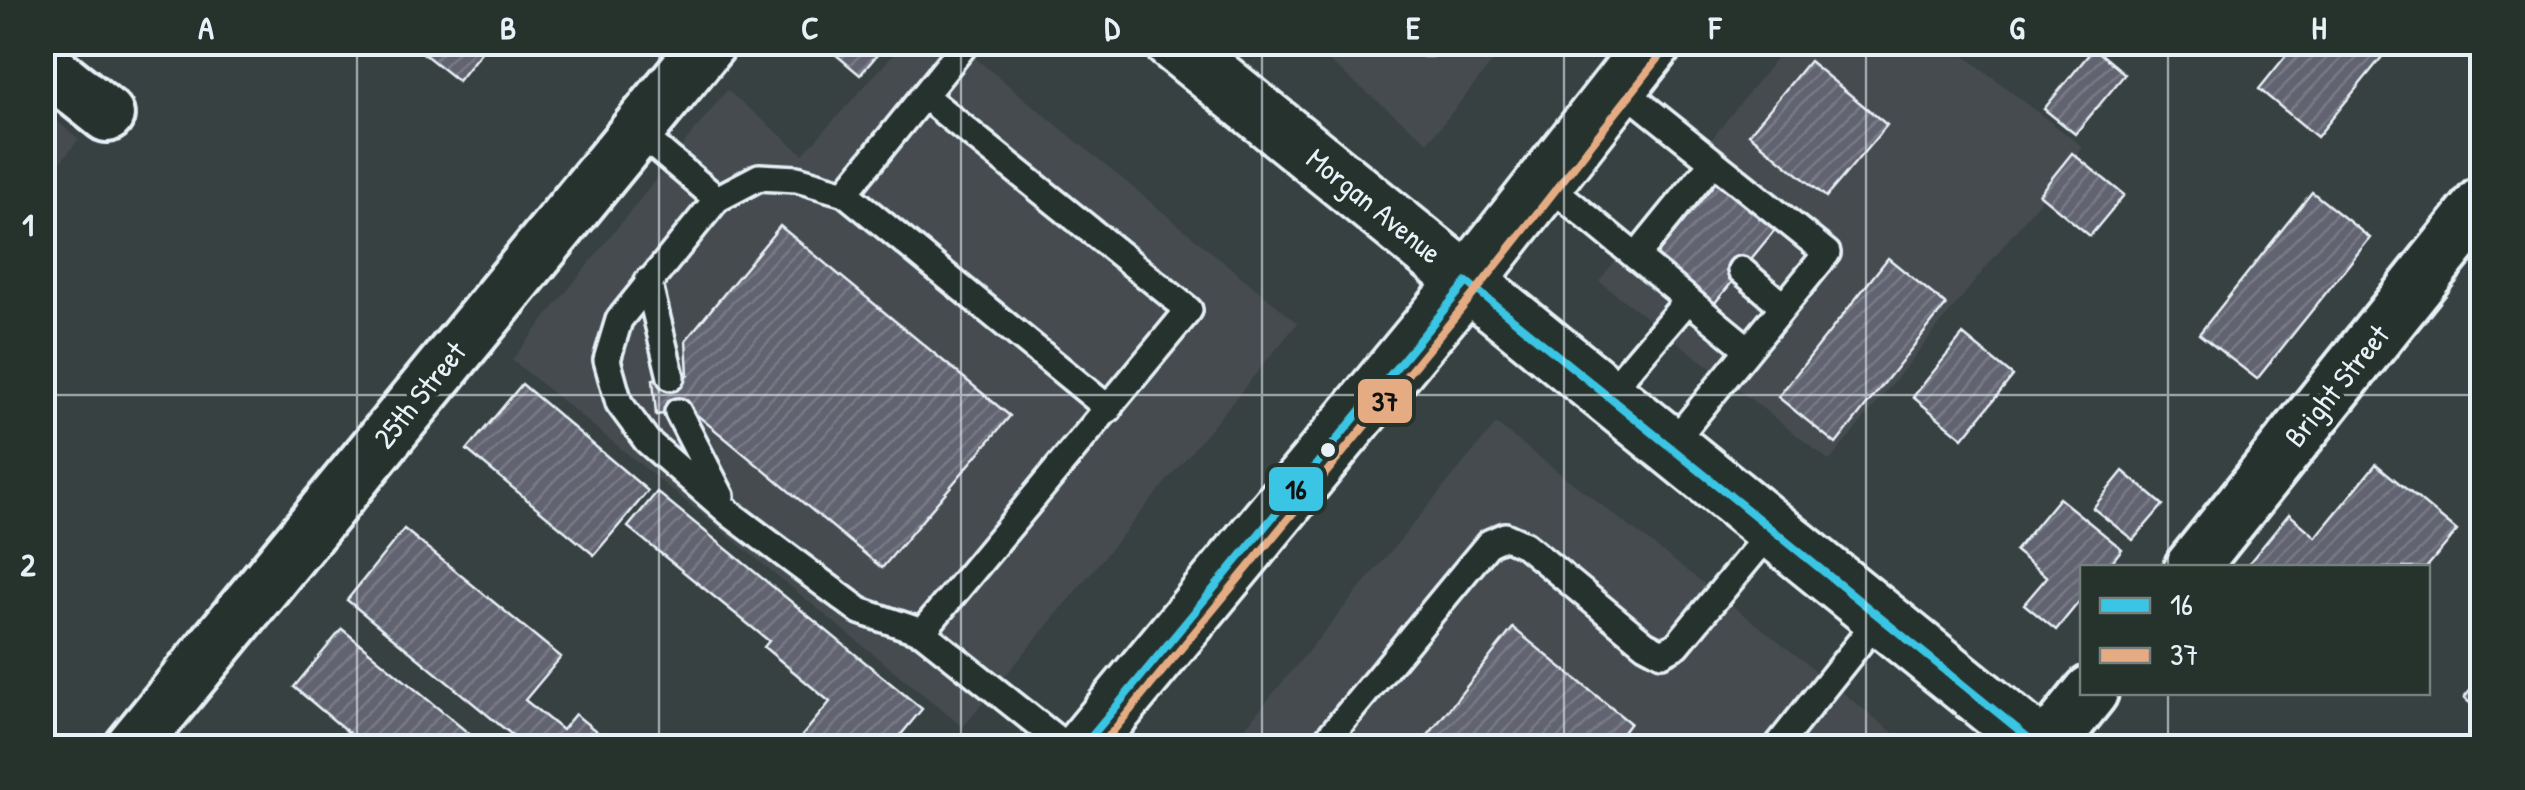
<svg xmlns="http://www.w3.org/2000/svg" width="2525" height="790" viewBox="0 0 2525 790" font-family="'Patrick Hand',sans-serif">
<defs>
<pattern id="building-hatch" width="6" height="6" patternUnits="userSpaceOnUse" patternTransform="scale(2.5)"><rect width="6" height="6" fill="#626370"/><path d="M-1 1l2-2M0 6l6-6M5 7l2-2" fill="none" stroke="#787a85"/></pattern>
</defs>
<rect width="100%" height="100%" fill="#384141"/>
<filter id="ink" filterUnits="userSpaceOnUse"><feTurbulence type="fractalNoise" baseFrequency=".01" numOctaves="2"/><feDisplacementMap in="SourceGraphic" scale="20" xChannelSelector="R" yChannelSelector="G"/><feConvolveMatrix kernelMatrix="1 2 1 2 8 2 1 2 1" color-interpolation-filters="sRGB"/></filter>
<g filter="url(#ink)">
<g fill="#454b4f">
<polygon points="904,43 957,43 1298,323 963,727 512,360 727,90 803,154"/>
<polygon points="1306,43 1508,43 1428,142"/>
<polygon points="1788,43 1948,43 2083,147 1830,461 1599,281"/>
<polygon points="43,110 79,139 43,184"/>
<polygon points="1496,424 1777,640 1911,747 1228,748"/>
</g>
<g fill="url(#building-hatch)" stroke="#e8f1f8" stroke-width="2.5">
<polygon points="409,42 489,42 458,81"/>
<polygon points="821,42 888,42 860,75"/>
<polygon points="2297,42 2394,42 2317,137 2259,89"/>
<polygon points="2094,48 2125,74 2075,134 2044,109"/>
<polygon points="1809,61 1887,125 1826,197 1749,134"/>
<polygon points="2072,153 2124,195 2090,236 2039,194"/>
<polygon points="1720,177 1778,226 1714,304 1655,256"/>
<polygon points="2312,192 2370,238 2257,379 2199,334"/>
<polygon points="780,226 1010,416 882,568 691,410 656,415 653,379 688,375 686,340"/>
<polygon points="1888,258 1946,305 1836,444 1778,397"/>
<polygon points="1963,335 2013,376 1963,438 1913,397"/>
<polygon points="522,384 648,491 594,555 467,450"/>
<polygon points="2376,464 2457,531 2426,568 2245,568 2289,514 2316,537"/>
<polygon points="2123,471 2163,505 2133,540 2093,508"/>
<polygon points="657,492 922,709 890,748 792,748 830,702 764,647 769,641 628,527"/>
<polygon points="2059,498 2122,549 2107,568 2082,568 2082,598 2056,630 2024,604 2047,577 2015,551"/>
<polygon points="404,529 561,657 525,700 562,730 575,714 617,748 528,748 347,600"/>
<polygon points="1513,628 1630,723 1611,748 1418,748"/>
<polygon points="342,629 484,746 367,748 294,687"/>
<polygon points="2482,676 2482,713 2464,698"/>
</g>
<g fill="none" stroke-linecap="round" stroke-linejoin="round">
<defs>
<g id="lane">
<polyline points="967,42 845,193 797,179 759,177 717,199 619,320 607,360 619,403 647,441 732,515 860,611 922,632 1068,748"/>
<polyline points="1426,42 1429,42"/>
<polyline points="1620,87 1827,253 1670,446"/>
<polyline points="637,131 717,199"/>
<polyline points="1545,182 1748,349"/>
<polyline points="845,193 1109,409"/>
<polyline points="1636,257 1713,162"/>
<polyline points="1741,270 1783,306"/>
<polyline points="648,281 671,377"/>
<polyline points="1607,395 1688,300"/>
<polyline points="678,412 721,496"/>
<polyline points="922,632 1189,310 924,96"/>
<polyline points="1320,748 1489,543 1505,536 1525,545 1645,644 1662,653 1677,645 1772,530"/>
<polyline points="1776,748 1880,617"/>
</g>
<g id="street">
<polyline points="42,63 107,115"/>
<polyline points="2191,568 2482,204"/>
<polyline points="131,748 710,42"/>
<polyline points="2046,748 2091,692"/>
</g>
<g id="secondary">
<polyline points="1172,42 2042,748"/>
<polyline points="1082,748 1467,282 1655,42"/>
</g>
</defs>
<use href="#lane" stroke="#e8f1f8" stroke-width="32"/>
<use href="#street" stroke="#e8f1f8" stroke-width="60"/>
<use href="#secondary" stroke="#e8f1f8" stroke-width="62"/>
<use href="#lane" stroke="#26332d" stroke-width="25"/>
<use href="#street" stroke="#26332d" stroke-width="52"/>
<use href="#secondary" stroke="#26332d" stroke-width="55"/>
<defs>
<polyline id="bus-1" points="1082,748 1467,282 2041,748"/>
<polyline id="bus-2" points="1099,748 1477,290 1665,50"/>
</defs>
<use href="#bus-1" stroke="#26332d" stroke-width="15"/>
<use href="#bus-2" stroke="#26332d" stroke-width="15"/>
<use href="#bus-1" stroke="#3ac5e4" stroke-width="8"/>
<use href="#bus-2" stroke="#e5ac83" stroke-width="8"/>
</g>
</g>
<path fill="none" stroke="#e8f1f8" stroke-width="2.5" stroke-opacity="0.55" d="M357,42V748M659,42V748M961,42V748M1262,42V748M1564,42V748M1866,42V748M2168,42V568M42,395H2482M2168,692V748"/>
<circle fill="#e8f1f8" stroke="#26332d" stroke-width="4" cx="1328" cy="450" r="9"/>
<g text-anchor="middle" stroke-width="9" stroke-linejoin="round" paint-order="stroke">
<g font-size="30" fill="#e8f1f8" stroke="#26332d">
<text transform="translate(1374 206) rotate(39)" y="10">Morgan Avenue</text>
<text transform="translate(2337 386) rotate(-51)" y="10">Bright Street</text>
<text transform="translate(420 395) rotate(-51)" y="10">25th Street</text>
</g>
</g>
<g stroke="#26332d" stroke-width="4">
<rect x="1356" y="377" width="58" height="48" rx="10" fill="#e5ac83"/>
<rect x="1267" y="465" width="58" height="48" rx="10" fill="#3ac5e4"/>
</g>
<g font-size="28" text-anchor="middle" font-weight="bold" fill="#111">
<text x="1385" y="411">37</text>
<text x="1296" y="499">16</text>
</g>
<rect width="2525" height="790" fill="none" stroke="#26332d" stroke-width="110"/>
<rect x="2080" y="565" width="350" height="130" fill="#26332d" stroke="#747f7e" stroke-width="2.5"/>
<rect x="2100" y="598" width="50" height="15" fill="#3ac5e4" stroke="#747f7e" stroke-width="2.5"/>
<text x="2170" y="615" font-size="30" fill="#e8f1f8">16</text>
<rect x="2100" y="648" width="50" height="15" fill="#e5ac83" stroke="#747f7e" stroke-width="2.5"/>
<text x="2170" y="665" font-size="30" fill="#e8f1f8">37</text>
<rect x="55" y="55" width="2415" height="680" fill="none" stroke="#e8f1f8" stroke-width="4"/>
<g font-size="32" text-anchor="middle" font-weight="bold" fill="#e8f1f8">
<text x="206" y="39">A</text>
<text x="508" y="39">B</text>
<text x="810" y="39">C</text>
<text x="1112" y="39">D</text>
<text x="1413" y="39">E</text>
<text x="1715" y="39">F</text>
<text x="2017" y="39">G</text>
<text x="2319" y="39">H</text>
<text x="28" y="236">1</text>
<text x="28" y="576">2</text>
</g>
</svg>
